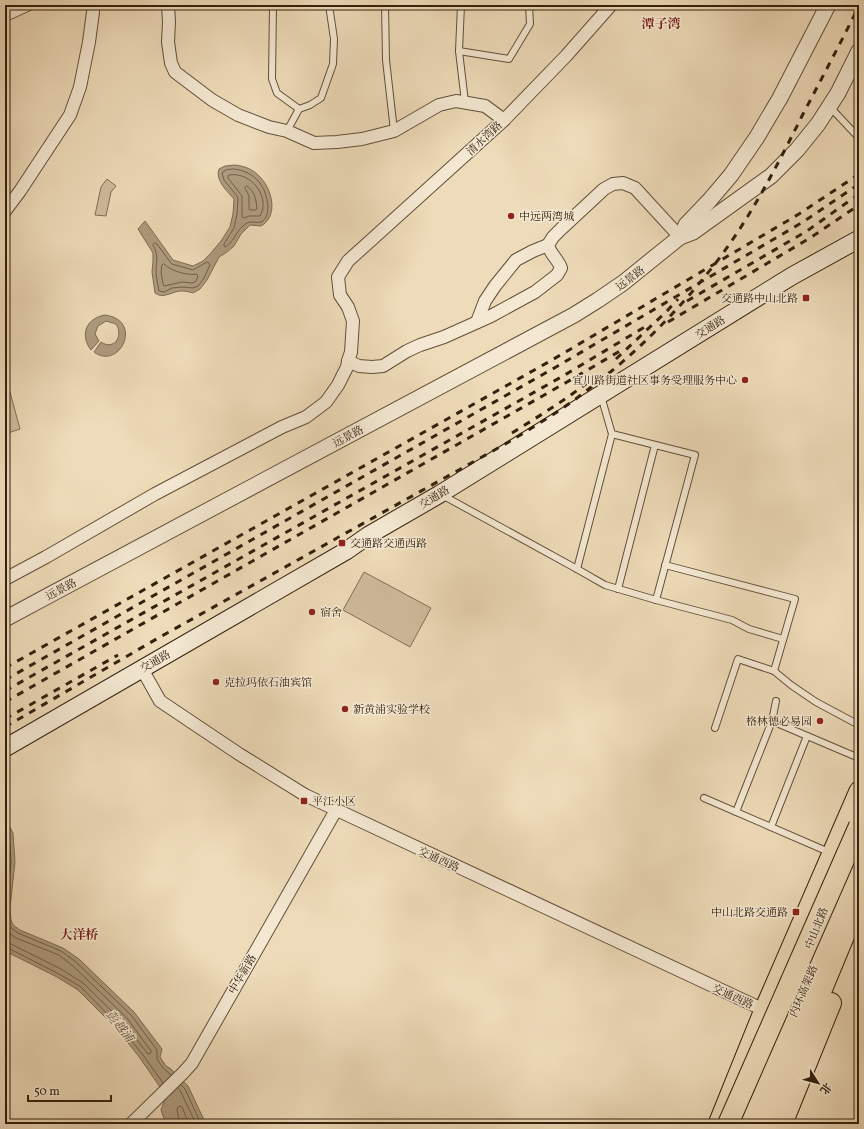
<svg xmlns="http://www.w3.org/2000/svg" width="864" height="1129" viewBox="0 0 864 1129" font-family="Vollkorn,'Noto Serif SC',serif">
<rect width="100%" height="100%" fill="#eedbb9"/>
<filter id="stains"><feTurbulence type="fractalNoise" baseFrequency=".005" numOctaves="4"/><feColorMatrix values="0 0 0 0 .2 0 0 0 0 .09 0 0 0 0 .02 0 0 0 .5 -.17"/></filter>
<radialGradient id="worn" r=".72"><stop offset=".6" stop-color="#630" stop-opacity="0"/><stop offset="1" stop-color="#630" stop-opacity=".3"/></radialGradient>
<g fill="#cebb9c" stroke="#806e54">
<polygon points="107,179 116,186 111,192 106,216 95,215 101,187"/>
<polygon points="5,381 7,381 20,429 5,434"/>
<polygon points="364,572 431,608 410,647 343,610"/>
</g>
<g fill="#ae9b7f" stroke="#7d6a51">
<path d="M235,165C244,166 253,169 260,177C272,189 279,216 261,226L250,225L241,234L234,246L227,252L219,257L207,280L200,289L193,293C190,292 186,291 183,291C173,290 164,300 155,293L152,272L153,261V253L138,229L145,221L173,260L193,266L203,261L211,253L221,241L230,227L233,214L234,199C227,191 215,180 219,169L225,166Z"/>
<path d="M105,315C144,320 120,371 94,352L101,342C114,351 124,336 116,324L106,321L98,326L95,334L99,341L91,350C79,334 87,318 105,315Z"/>
<polygon points="5,818 13,833 15,862 10,908 11,920 13,925 20,930 63,948 79,959 134,1012 162,1049 160,1057 166,1066 171,1069 188,1086 206,1124 166,1124 161,1110 166,1096 140,1058 117,1029 78,990 57,977 5,951"/>
</g>
<g fill="none" stroke-linecap="round" stroke-linejoin="round">
<g stroke="#705e46" stroke-width="1">
<path d="M234,169C256,172 266,186 268,207C268,211 267,218 263,221C257,225 251,218 243,226C236,232 233,243 225,247L224,246V244L234,228L237,214L238,199L237,196L224,180L222,173L226,170Z"/>
<path d="M229,175C251,171 271,197 260,216H249L244,218L242,217V196L228,178Z"/>
<path d="M247,186C255,192 256,199 257,209L255,210H250L249,209V196L245,188Z"/>
<path d="M155,243L157,244L170,262L172,264L193,270L207,262L209,263L210,265L204,278L198,286L193,288L183,287L172,288L164,292L159,291C158,285 156,277 156,271C156,260 159,256 153,245Z"/>
<path d="M164,264C171,271 187,276 197,274L198,277L195,282L192,283L182,282L164,286L163,284L161,272L162,265Z"/>
<polyline points="5,826 9,834 11,862 6,908 7,921 10,927 18,933 61,951 76,962 131,1015 157,1050 157,1059 163,1068 171,1075"/>
<polyline points="5,929 8,932 16,938 59,955 73,966 127,1018 151,1051 151,1053 148,1054 124,1023 83,983 61,969 11,944 5,943"/>
<polyline points="5,948 8,948 59,974 81,987 120,1027 143,1055 163,1083"/>
<polyline points="181,1085 185,1089 201,1124"/>
<polyline points="178,1088 181,1092 196,1124"/>
<polyline points="180,1124 177,1110 178,1107 180,1106 182,1107 189,1124"/>
</g>
<defs>
<g id="service">
<polyline points="273,5 272,79 277,93 299,109 287,131"/>
<polyline points="385,5 386,60 394,131"/>
<polyline points="461,5 459,51 465,102"/>
<polyline points="459,51 509,59 530,24 529,5"/>
<polyline points="830,107 859,138"/>
<polyline points="299,109 310,105 321,98 333,64 334,39 329,5"/>
<polyline points="601,396 612,434 695,455 656,600"/>
<polyline points="442,495 577,569 605,585 656,600 732,620 749,629 783,639"/>
<polyline points="665,565 795,599 774,671"/>
<polyline points="577,569 612,434"/>
<polyline points="618,589 655,445"/>
<polyline points="772,721 859,758"/>
<polyline points="715,728 738,659 774,671 791,685 816,702 859,725"/>
<polyline points="704,798 831,853"/>
<polyline points="736,812 772,721 776,701"/>
<polyline points="771,827 807,736"/>
</g>
<g id="minor">
<polyline points="168,5 169,22 168,42 171,63 175,72 212,100 238,115 269,127 287,131 314,143 337,142 362,139 394,131 439,105 456,101 485,106 504,120"/>
<polyline points="5,15 27,5"/>
<polyline points="5,211 20,191 70,115 80,87 89,42 93,12"/>
<polyline points="477,322 485,301 495,286 516,260 533,251 548,245"/>
<polyline points="348,361 351,352 353,321 348,307 340,295 338,277 348,261 504,120 566,56 611,5"/>
<path d="M5,579L46,557L155,494L282,427L306,417L326,402L338,385L347,367L348,361L359,366L372,367L383,366L407,351L420,345L444,337L491,316L535,292L557,275L561,268C558,259 550,254 548,245L553,237L561,229L604,189L613,184L623,183L635,188L680,237"/>
<polyline points="142,669 160,701 239,754 305,795 764,1010"/>
<polyline points="131,1124 183,1073 192,1063 336,810"/>
</g>
<g id="tertiary">
<polyline points="680,237 686,225 709,201 731,175 757,137 780,98 828,5"/>
<path d="M5,619C194,517 384,417 574,315L598,300L623,283L680,237L693,232L771,176L797,150L818,124L829,107L838,93L859,51"/>
</g>
<polyline id="secondary" points="5,748 346,551 369,535 440,494 792,276 859,239"/>
<polyline id="primary" points="718,1124 764,1010 859,791"/>
<g id="trunk">
<polyline points="747,1124 859,858"/>
<polyline points="766,1124 859,900"/>
<polyline points="782,1124 831,1003"/>
</g>
</defs>
<use href="#service" stroke="#624f38" stroke-width="8"/>
<use href="#minor" stroke="#624f38" stroke-width="14"/>
<use href="#tertiary" stroke="#624f38" stroke-width="17"/>
<use href="#secondary" stroke="#33200d" stroke-width="19"/>
<use href="#primary" stroke="#33200d" stroke-width="21"/>
<use href="#trunk" stroke="#33200d" stroke-width="22"/>
<use href="#service" stroke="#f4e8d2" stroke-width="6"/>
<use href="#minor" stroke="#f4e8d2" stroke-width="12"/>
<use href="#tertiary" stroke="#f4e8d2" stroke-width="15"/>
<use href="#secondary" stroke="#f4e8d2" stroke-width="17"/>
<use href="#primary" stroke="#eedbb9" stroke-width="19"/>
<use href="#trunk" stroke="#eedbb9" stroke-width="20"/>
<g stroke="#33200d" stroke-width="3" stroke-dasharray="7 7" stroke-linecap="butt">
<polyline points="687,301 807,231 859,194"/>
<polyline points="668,322 810,238 859,205"/>
<polyline points="616,359 667,311 678,299"/>
<path d="M512,433C541,415 570,397 596,376"/>
<polyline points="5,668 552,360 799,214 859,174"/>
<polyline points="5,680 556,367 803,222 859,184"/>
<polyline points="5,691 563,376 648,325"/>
<polyline points="5,702 567,382 620,351"/>
<polyline points="5,719 118,655"/>
<path d="M5,727L160,637L507,443C535,426 564,409 590,388C638,352 681,308 718,260C752,215 778,164 803,114C822,78 841,42 859,6"/>
</g>
<defs>
<polyline id="trunk-bridge" points="728,1124 859,826"/>
</defs>
<use href="#trunk-bridge" stroke="#33200d" stroke-width="22" stroke-linecap="butt"/>
<use href="#trunk-bridge" stroke="#eedbb9" stroke-width="20"/>
</g>
<g fill="#8f2418" stroke="#f4e8d2" stroke-width="1.5">
<circle cx="511" cy="216" r="4"/>
<rect x="802" y="294" width="8" height="8" rx="2"/>
<circle cx="745" cy="380" r="4"/>
<rect x="338" y="539" width="8" height="8" rx="2"/>
<circle cx="312" cy="612" r="4"/>
<circle cx="216" cy="682" r="4"/>
<circle cx="345" cy="709" r="4"/>
<circle cx="820" cy="721" r="4"/>
<rect x="300" y="797" width="8" height="8" rx="2"/>
<rect x="792" y="908" width="8" height="8" rx="2"/>
</g>
<g text-anchor="middle" stroke-width="3" stroke-linejoin="round" paint-order="stroke">
<g font-size="11" fill="#33200d" stroke="#f4e8d2">
<text transform="translate(484 138) rotate(-43)" y="4">清水湾路</text>
<text transform="translate(630 278) rotate(-37)" y="4">远景路</text>
<text transform="translate(710 327) rotate(-32)" y="4">交通路</text>
<text transform="translate(348 436) rotate(-28)" y="4">远景路</text>
<text transform="translate(434 497) rotate(-31)" y="4">交通路</text>
<text transform="translate(61 589) rotate(-28)" y="4">远景路</text>
<text transform="translate(155 661) rotate(-30)" y="4">交通路</text>
<text transform="translate(439 859) rotate(25)" y="4">交通西路</text>
<text transform="translate(816 928) rotate(-68)" y="4">中山北路</text>
<text transform="translate(242 974) rotate(-60)" y="4">中华新路</text>
<text transform="translate(803 991) rotate(-67)" y="4">内环高架路</text>
<text transform="translate(733 996) rotate(25)" y="4">交通西路</text>
</g>
<g font-size="11" fill="#33200d" stroke="#f4e8d2" text-anchor="start">
<text x="519" y="220">中远两湾城</text>
<text x="798" y="302" text-anchor="end">交通路中山北路</text>
<text x="737" y="384" text-anchor="end">宜川路街道社区事务受理服务中心</text>
<text x="350" y="547">交通路交通西路</text>
<text x="320" y="616">宿舍</text>
<text x="224" y="686">克拉玛依石油宾馆</text>
<text x="353" y="713">新黄浦实验学校</text>
<text x="812" y="725" text-anchor="end">格林德必易园</text>
<text x="312" y="805">平江小区</text>
<text x="788" y="916" text-anchor="end">中山北路交通路</text>
</g>
<g font-size="12" font-style="italic" fill="#5e4b35" stroke="#f4e8d2">
<text transform="translate(120 1026) rotate(52)" y="4">彭越浦</text>
</g>
<g font-size="13" font-weight="bold" fill="#7a1f14" stroke="#f4e8d2">
<text x="661" y="28">潭子湾</text>
<text x="79" y="939">大洋桥</text>
</g>
</g>
<rect width="864" height="1129" fill="none" stroke="#eedbb9" stroke-width="20"/>
<rect x="6" y="6" width="852" height="1117" fill="none" stroke="#33200d" stroke-width="2"/>
<rect x="10" y="10" width="844" height="1109" fill="none" stroke="#33200d"/>
<g transform="translate(818 1083) rotate(126)" stroke="#f4e8d2" stroke-width="3" paint-order="stroke">
<path d="M0-3L7 15L0 10L-7 15Z" fill="#33200d"/>
<text y="-6" font-size="11" font-weight="bold" text-anchor="middle" fill="#33200d">北</text>
</g>
<path d="M28 1095v6h83v-6" fill="none" stroke="#33200d" stroke-width="2"/>
<text x="34" y="1095" font-size="12" fill="#33200d" stroke="#f4e8d2" stroke-width="3" paint-order="stroke">50 m</text>
<rect width="100%" height="100%" filter="url(#stains)"/>
<rect width="100%" height="100%" fill="url(#worn)"/>
</svg>
